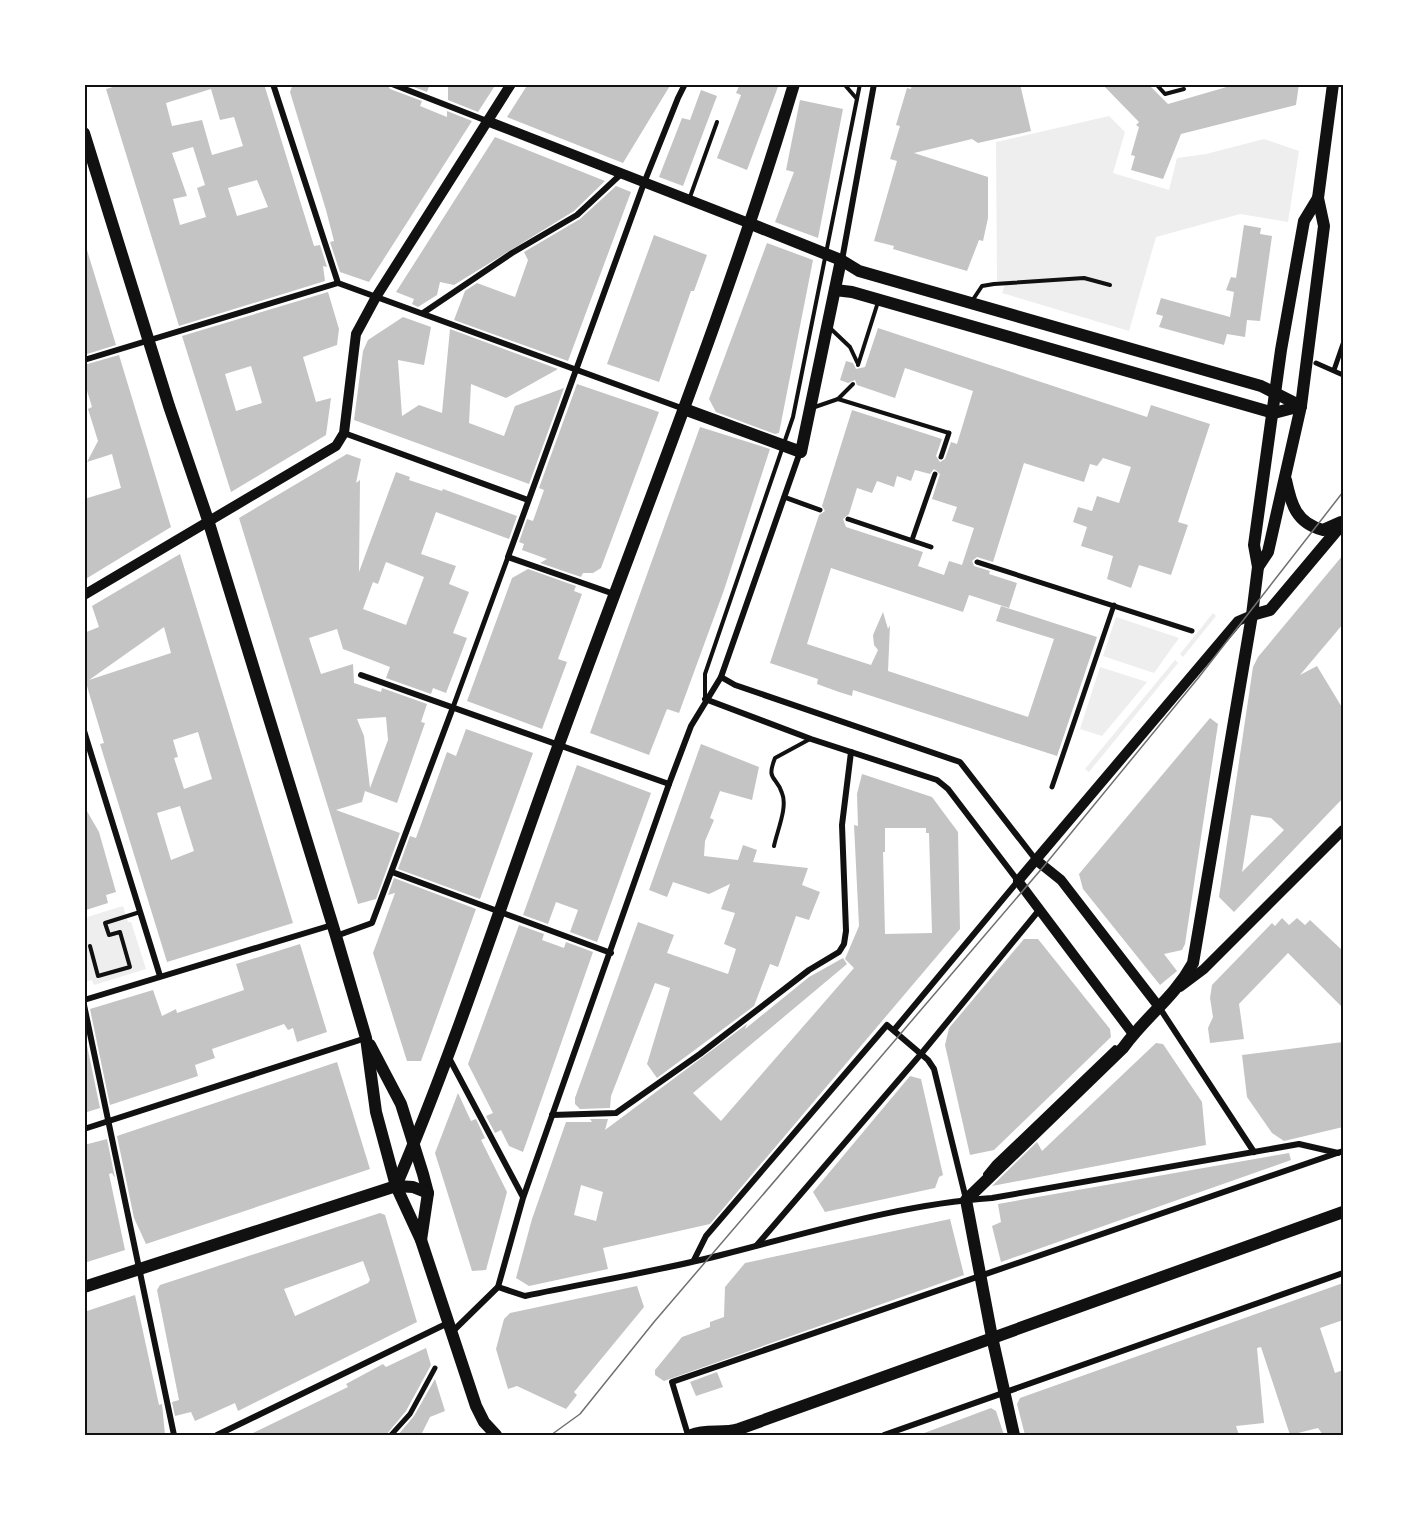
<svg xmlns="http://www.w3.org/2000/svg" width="1427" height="1519" viewBox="0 0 1427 1519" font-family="'Libre Baskerville',serif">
<rect width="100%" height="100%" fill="#fff"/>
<g fill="#eee">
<polygon points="1109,116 1125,132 1113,173 1169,190 1177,158 1206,154 1264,139 1299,151 1288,222 1240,214 1156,237 1129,331 1002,293 1006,282 997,281 996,142"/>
<polygon points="1213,613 1216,616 1183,657 1180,654"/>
<polygon points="1116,617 1179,638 1154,673 1103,656"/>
<polygon points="1175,660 1178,663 1089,772 1085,769"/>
<polygon points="1100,667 1147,682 1102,736 1080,729"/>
<polygon points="123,906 128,922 131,922 146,969 94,985 92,980 84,982 84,918"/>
</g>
<g fill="#c4c4c4" fill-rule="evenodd">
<path d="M123,84H264L314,246L320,245L327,267L323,266L325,281L179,326L106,89ZM211,89L220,120L234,117L243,146L212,155L202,120L172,126L166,103ZM193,147L205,185L197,188L206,217L180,225L173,199L187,196L172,153ZM257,180L268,207L237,216L228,188Z"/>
<polygon points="293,84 387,84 390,89 422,101 420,106 447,117 447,111 472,121 369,282 340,272 330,242 334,241 326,210 290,92"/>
<polygon points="406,84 430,84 427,92"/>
<polygon points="448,84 496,84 478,112 448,100"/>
<polygon points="528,84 671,84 623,163 507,117"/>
<polygon points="740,84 779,84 747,170 717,158 741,95 736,93"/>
<polygon points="912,84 1020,84 1031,131 978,143 972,139 914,153 988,177 988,218 983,241 979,240 967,271 893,249 894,246 874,241 897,161 890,159 900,126 896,125 907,88 911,89"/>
<polygon points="1102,84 1148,84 1168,104 1237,84 1299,84 1296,105 1181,134 1163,179 1131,170 1135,156 1131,155 1139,127 1136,125 1139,122"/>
<polygon points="701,90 717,96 683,186 659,177 682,118 690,120"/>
<polygon points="800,100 843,109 818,238 775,222 794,172 786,170"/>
<polygon points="495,137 605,181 574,211 454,285 440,282 437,295 418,307 412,304 414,299 396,292"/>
<polygon points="616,186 631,192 568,361 454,320 465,291 477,283 515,297 528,260 524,252 580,219"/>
<polygon points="1244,225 1261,228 1260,234 1272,236 1260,321 1247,320 1245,337 1227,334 1224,345 1159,327 1163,316 1156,314 1161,298 1230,317 1234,292 1226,290 1231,277 1236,278"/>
<polygon points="654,235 707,255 694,291 691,291 659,382 607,364"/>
<polygon points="767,243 813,260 779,433 775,434 716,412 709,399"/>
<polygon points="87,250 116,345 84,355 84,251"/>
<path d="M328,292L339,329L337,345L303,357L316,402L331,398L326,435L231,492L182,336ZM251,366L262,403L236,411L225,374Z"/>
<polygon points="403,317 431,327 424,365 398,360 402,416 419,405 442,413 450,329 558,369 506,398 471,384 469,423 504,436 515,406 564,388 529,484 354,420 363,351 368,340"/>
<path d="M878,328L1147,417L1151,405L1210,424L1178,522L1188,525L1171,575L1139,565L1131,588L1107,579L1113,556L1081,546L1087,527L1073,522L1078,507L1092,511L1097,496L1119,503L1131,467L1103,458L1097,466L1090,464L1084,482L1024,463L993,562L977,557L972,561L974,566L990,571L989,574L1017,583L1009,608L969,595L963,612L831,568L807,644L871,665L878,650L874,645L873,635L883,612L888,629L890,625L888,671L1028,717L1054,639L996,621L1001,606L1097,637L1057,756L853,690L852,696L839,692L817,684L818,679L770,663L819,515L825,511L822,506L852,410L942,439L936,456L940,462L945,459L951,442L957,444L973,391L905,368L895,398L857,385L855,380L848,383L840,380L846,361L853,363L856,369L865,367ZM934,469L940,474L932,499L957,507L952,521L974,528L962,565L949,561L944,575L918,566L923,552L846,527L843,519L849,514L857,488L872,493L877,481L894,487L897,476L911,481L915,470L930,474Z"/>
<polygon points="119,355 171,527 84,580 84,499 121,488 112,454 87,462 98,441 88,409 92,407 84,381 84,365"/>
<polygon points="577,384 659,412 601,568 593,573 583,573 581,577 540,563 547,559 522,550 524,544 519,542 527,519 533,521 544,490 539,488"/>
<polygon points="700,427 770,449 724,590 679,713 667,709 649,755 590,733"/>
<path d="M347,454L361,459L356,483L360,480L359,572L396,472L410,477L409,480L442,491L443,489L517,516L509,539L436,512L421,554L456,566L449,584L469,592L453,633L467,638L446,693L433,688L431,694L386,678L390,667L343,649L337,629L309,638L321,674L353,664L354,683L381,692L382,688L427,704L421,722L425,723L397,803L365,791L362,802L336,810L400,833L376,899L358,904L239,518ZM386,562L424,577L406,625L363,609L373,582L378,584ZM386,717L388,740L370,788L364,736L357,719Z"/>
<path d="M180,554L293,923L167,962L100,744L104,743L89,693L86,682L84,684V633L99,627L92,606ZM164,627L171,653L89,680ZM198,732L212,779L184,789L174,758L178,757L173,740ZM180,806L194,851L171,860L157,813Z"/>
<path d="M1343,555V624L1300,675L1317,666L1343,709V798L1234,912L1219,897L1253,667L1258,657ZM1251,815L1271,818L1284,830L1242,872Z"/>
<polygon points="528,569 576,586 574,591 582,594 558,659 567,662 542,729 467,701 512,578"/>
<polygon points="1210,718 1218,724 1185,944 1182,950 1164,954 1177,971 1160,985 1083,889 1079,874"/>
<polygon points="466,729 533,753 480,899 398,869 410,836 416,838 447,752 456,756"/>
<polygon points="701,744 759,767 752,800 720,791 710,818 714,820 705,841 704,856 738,860 743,845 757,850 753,862 808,868 802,885 820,892 809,920 796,916 778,967 770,964 754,1006 657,1078 647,1064 670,988 655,983 611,1096 610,1108 580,1109 575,1104 575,1098 638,922 674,935 667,953 728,974 736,949 724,944 735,913 721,909 730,884 709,894 673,882 667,897 649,890"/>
<polygon points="577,765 651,793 597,942 570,932 578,910 556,902 548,924 523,915"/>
<path d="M862,774L932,797L958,832L960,929L710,1224L603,1248L608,1269L529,1286L516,1278L532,1219L566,1122H592L590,1119H608L605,1130L747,1024L745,1029L809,977L843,958L847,964L693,1093L721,1121L854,968L845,959L859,926L854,825L858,826L857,794ZM885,828H926V833H929L932,933L885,934L883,852H885ZM581,1185L603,1192L596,1221L574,1215Z"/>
<polygon points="84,806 99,832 116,892 106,895 108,903 86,910"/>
<polygon points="394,878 476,909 421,1061 407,1061 373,953 395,893 388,895"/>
<polygon points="1282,918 1289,925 1297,918 1305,925 1310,920 1343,951 1343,1008 1288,953 1239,1004 1244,1039 1210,1043 1208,1028 1213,1017 1210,998 1212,985 1272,923 1275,926"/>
<polygon points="519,925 544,934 542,940 564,948 566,942 593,952 523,1152 509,1146 501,1130 495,1133 486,1116 493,1113 468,1064"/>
<polygon points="1024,939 1038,939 1110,1029 1111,1037 994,1150 970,1155 945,1045 949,1028"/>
<polygon points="300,944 327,1032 297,1042 293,1028 288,1030 284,1024 212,1049 215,1058 195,1065 198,1076 110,1105 90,1009 153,990 162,1016 176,1009 177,1013 244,990 236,964"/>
<polygon points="84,1031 100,1108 84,1113"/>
<polygon points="1343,1042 1343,1127 1284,1141 1272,1133 1247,1097 1242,1055"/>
<polygon points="1156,1043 1163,1044 1202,1102 1206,1145 992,1186 1037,1142 1042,1151"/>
<polygon points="337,1062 370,1169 146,1244 134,1218 117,1136"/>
<polygon points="910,1076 921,1079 943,1175 939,1177 935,1188 825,1212 813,1192"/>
<polygon points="458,1093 471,1121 476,1119 485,1138 481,1140 507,1192 486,1270 472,1271 435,1153"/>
<polygon points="107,1139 115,1178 112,1173 109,1174 125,1250 84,1263 84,1145"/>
<polygon points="1289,1153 1291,1160 1001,1262 992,1226 1001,1222 998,1204"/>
<path d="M380,1213L385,1215L417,1322L238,1411L235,1403L195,1421L191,1412L175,1416L172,1402L179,1400L157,1290L160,1285ZM363,1261L370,1280L368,1283L295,1316L284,1289Z"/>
<polygon points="950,1219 964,1275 664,1381 655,1375 655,1370 682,1337 710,1327 710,1322 724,1317 725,1287 745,1263"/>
<polygon points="1343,1283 1343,1320 1320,1328 1335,1373 1343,1370 1343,1435 1323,1435 1318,1428 1290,1435 1261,1347 1257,1348 1264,1423 1236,1426 1239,1435 1025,1435 1017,1404 1020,1398"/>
<polygon points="637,1286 644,1307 574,1392 577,1395 566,1409 517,1386 508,1389 496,1349 504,1319 510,1313"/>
<polygon points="135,1295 159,1405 162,1404 165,1435 84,1435 84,1312"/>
<polygon points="426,1348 431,1365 406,1411 386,1435 249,1435 348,1387 346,1384 383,1364 386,1367"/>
<polygon points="717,1372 723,1387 696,1396 690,1382"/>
<polygon points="435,1379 445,1411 430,1417 421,1435 398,1435 414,1416"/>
<polygon points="991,1408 996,1411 1004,1435 919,1435"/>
</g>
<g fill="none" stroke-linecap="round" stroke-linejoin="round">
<g stroke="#111" stroke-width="4">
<polyline points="844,84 857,99"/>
<polyline points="1156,84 1165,94 1184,89"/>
<polyline points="690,197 717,122"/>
<polyline points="972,301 982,286 994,284 1084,278 1110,285"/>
<polyline points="830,328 850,347 858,364"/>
<polyline points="858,365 878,302"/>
<polyline points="838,399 949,433"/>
<polyline points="812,408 838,399 853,384"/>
<polyline points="705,699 705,674 793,417 860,84"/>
<path d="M774,846C777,831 788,807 782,793C776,775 766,781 775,758L810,739"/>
<polyline points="90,946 98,976 130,967 120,932 109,935 105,923 140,912"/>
<polyline points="985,1174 994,1163 1115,1047"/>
</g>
<g stroke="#111" stroke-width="5">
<polyline points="1316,363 1343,375"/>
<polyline points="1334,370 1343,344"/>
<polyline points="941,457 949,433"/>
<polyline points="784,497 820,510"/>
<polyline points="848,519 931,547"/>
<polyline points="912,540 935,474"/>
<polyline points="977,562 1192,631"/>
<polyline points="452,710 508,557"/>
<polyline points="1052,787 1114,605"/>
<polyline points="391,1435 410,1414 435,1368"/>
</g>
<g stroke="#111" stroke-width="6">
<polyline points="84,84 85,84"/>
<polyline points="273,84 338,283 684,409"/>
<polyline points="392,84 487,121"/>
<polyline points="842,260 874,84"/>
<polyline points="423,313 512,253 577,215 620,175"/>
<polyline points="84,360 338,283"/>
<polyline points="344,433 528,500"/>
<polyline points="614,594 508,557 644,183 678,98 685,84"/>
<polyline points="361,675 669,784"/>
<polyline points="721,677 735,685 960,762 1036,860"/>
<polyline points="705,699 811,739 937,780 948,789 1018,881 894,1030"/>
<polyline points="84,731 160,976"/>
<polyline points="392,872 611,953"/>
<polyline points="336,936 372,923 452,710"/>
<polyline points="84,1000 332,925"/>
<polyline points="84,1005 174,1435"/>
<polyline points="1159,1007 1254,1152"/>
<polyline points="448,1056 523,1197"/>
<polyline points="552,1115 616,1113 700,1054 809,970 839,952 844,944 846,931 842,825 851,752"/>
<polyline points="84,1129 366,1038"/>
<polyline points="757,1245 921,1054 1040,909"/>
<polyline points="694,1260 706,1236 887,1025 928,1060 934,1069 966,1199"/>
<path d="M498,1287L525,1296C591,1282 659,1271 725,1254C812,1232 901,1204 992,1198L1299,1144L1338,1153"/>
<polyline points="451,1333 498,1287 523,1198 669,784 691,726 721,677 800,452"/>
<polyline points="217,1435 448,1323"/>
<polyline points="688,1435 672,1382 1343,1151"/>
<polyline points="884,1435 1343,1273"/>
</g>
<g stroke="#111" stroke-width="10">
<polyline points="487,121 751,224"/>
<polyline points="84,595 336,446 344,433 356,334 376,297 511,84"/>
<polyline points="1036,860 1061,880 1159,1007"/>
<polyline points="1180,987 1204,969 1343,830"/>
<polyline points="1133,1034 1018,881 1238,621 1252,615"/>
</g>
<g stroke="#111" stroke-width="12">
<polyline points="84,133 169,406 208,520 336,936 366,1038 376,1112 396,1186 421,1240 476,1406 484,1422 496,1435"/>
<polyline points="751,224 841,260 859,271 1261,386 1301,406"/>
<polyline points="835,290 852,292 1274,413 1301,406"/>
<polyline points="684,409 801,452 841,260"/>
<path d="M1286,480C1291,504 1296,523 1323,530L1341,522"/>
<polyline points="1258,567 1268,552 1301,406 1324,226 1318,198 1333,84"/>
<polyline points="1252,615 1270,610 1343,523"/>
<polyline points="370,1045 401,1104 423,1174 428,1193 421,1240"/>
<path d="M396,1186C458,1041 505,891 559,744C639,524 727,308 794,84"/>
<polyline points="84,1287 396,1186 413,1187 428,1193"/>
<path d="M691,1435C707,1429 723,1434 739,1429L1343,1212"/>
<path d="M1014,1435L992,1337L966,1200L1123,1048C1146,1016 1174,998 1193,963L1252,615L1258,567L1254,545L1281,350L1304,221L1318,198"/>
</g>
<polyline stroke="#707070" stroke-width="1.5" points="551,1435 580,1414 654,1322 1044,866 1199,677 1343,492"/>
</g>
<rect width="1427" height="1519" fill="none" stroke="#ffffff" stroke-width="171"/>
<rect x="86" y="86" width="1256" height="1348" fill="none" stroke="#111" stroke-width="2"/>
</svg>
